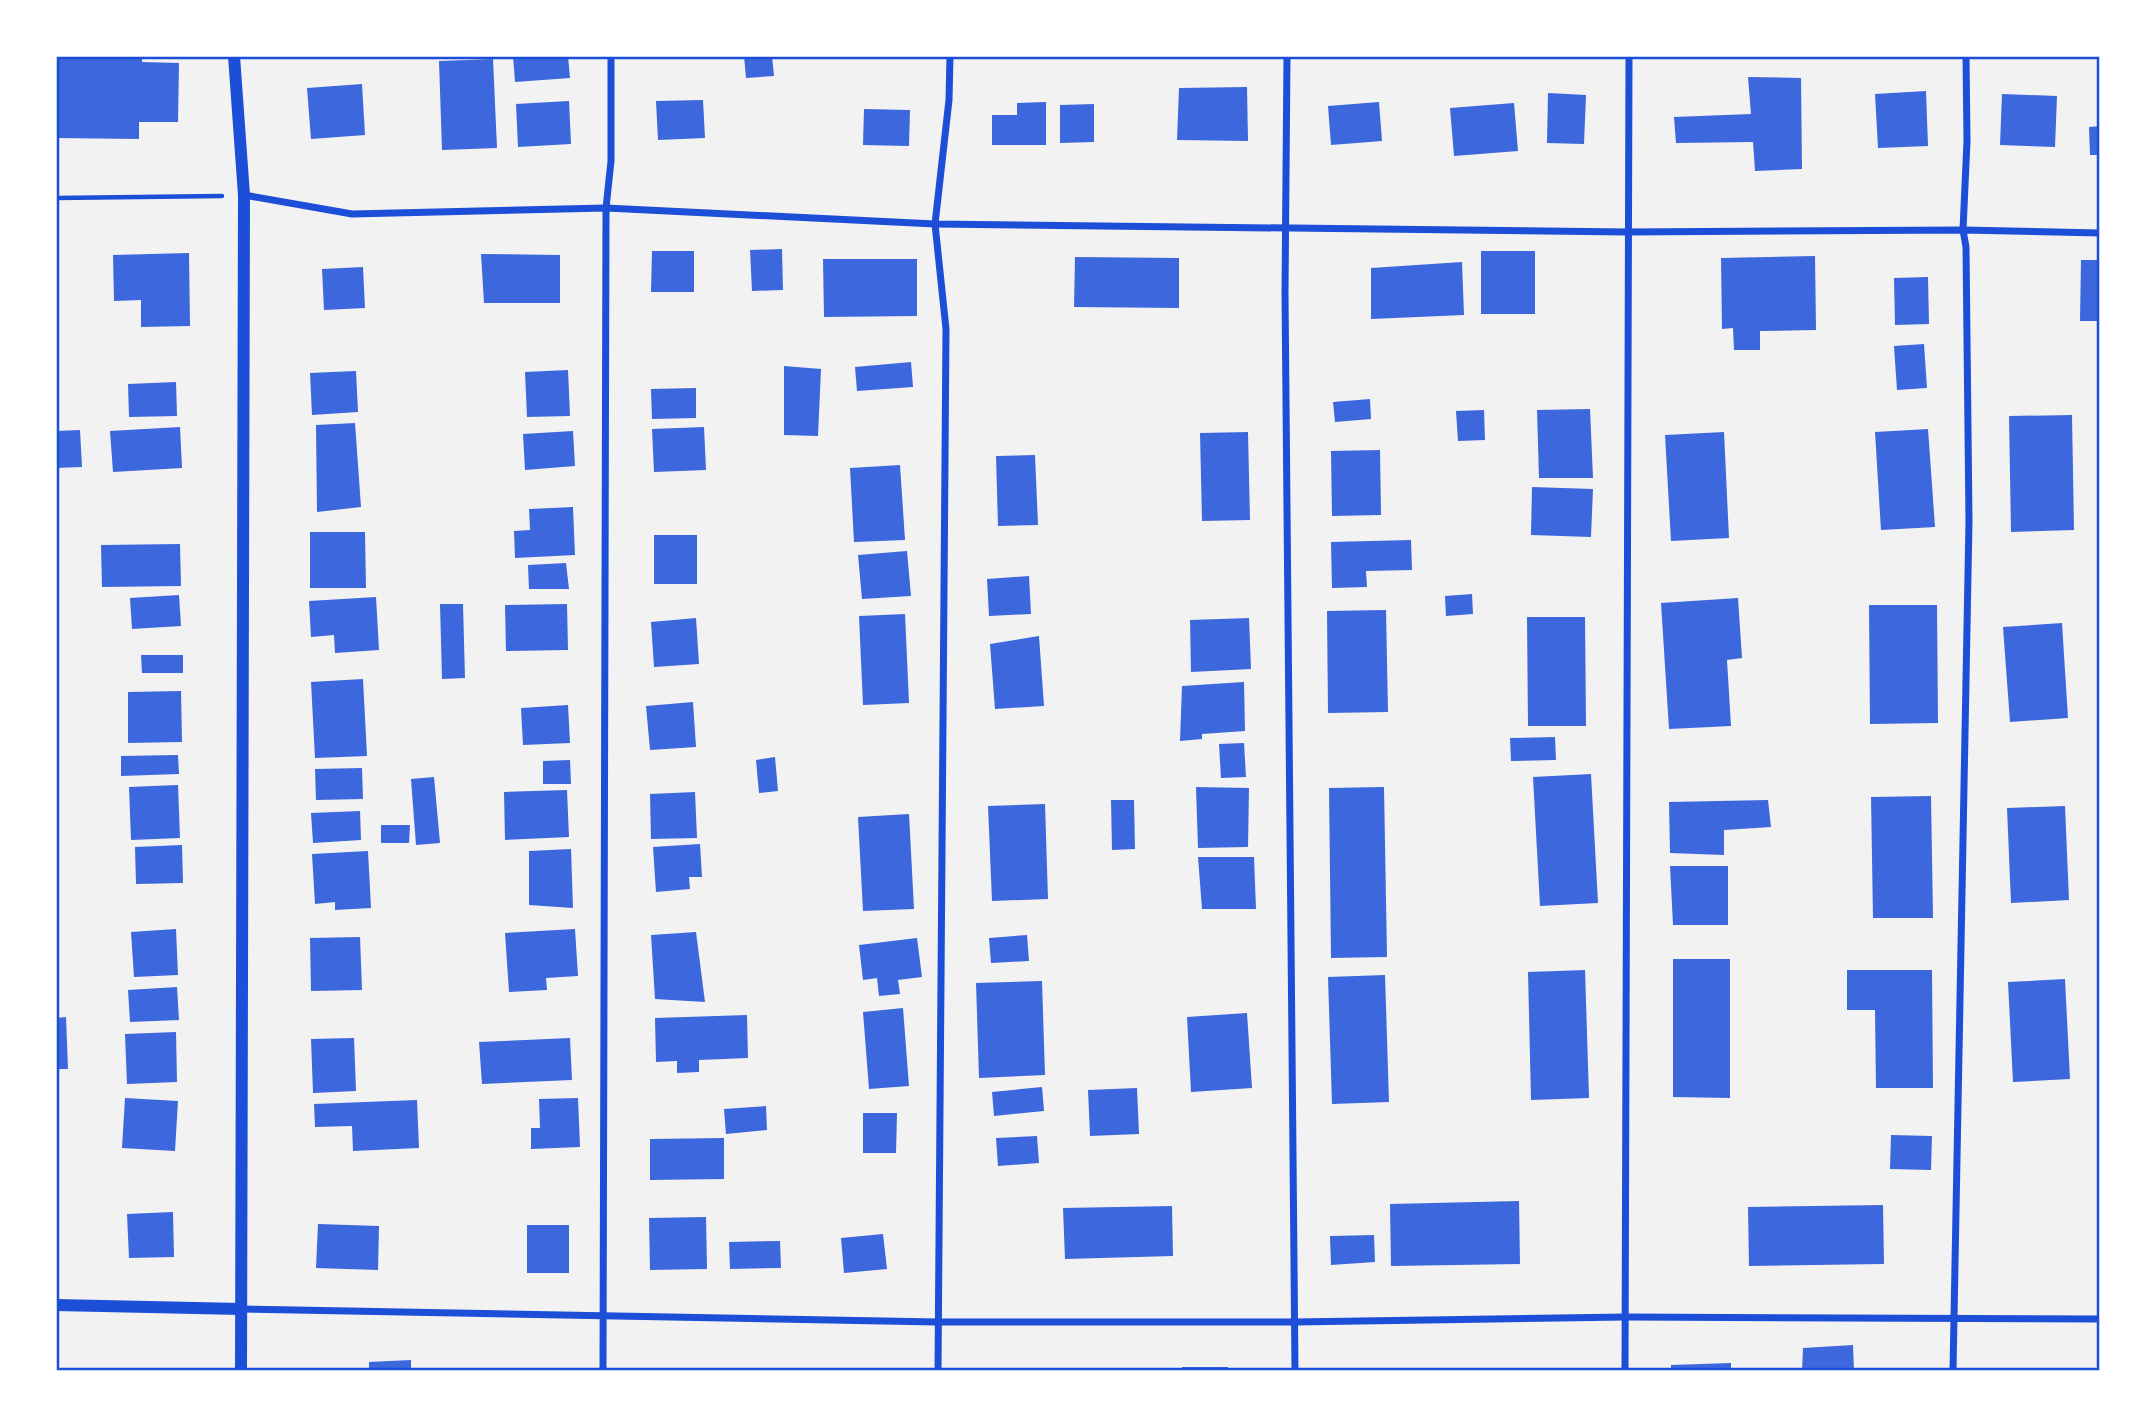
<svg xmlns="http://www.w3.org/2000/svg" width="2156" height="1427" viewBox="0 0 2156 1427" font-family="'DM Sans',sans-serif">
<rect width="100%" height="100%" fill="#f2f2f2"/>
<g fill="#3d67dc">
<polygon points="56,56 142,56 142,62 179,63 178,122 139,122 139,139 56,138"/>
<polygon points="513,56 568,56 570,78 515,82"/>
<polygon points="744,56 772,56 774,76 746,78"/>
<polygon points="493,59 497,148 442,150 439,61"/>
<polygon points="1748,77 1801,78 1802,169 1755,171 1753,142 1676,143 1674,117 1751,114"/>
<polygon points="362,84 365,135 311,139 307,88"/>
<polygon points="1247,87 1248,141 1177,140 1179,88"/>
<polygon points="1926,91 1928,146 1878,148 1875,94"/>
<polygon points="1548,93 1586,95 1584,144 1547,143"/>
<polygon points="2002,94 2057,96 2055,147 2000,145"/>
<polygon points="703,100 705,138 658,140 656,101"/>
<polygon points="569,101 571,144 518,147 516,104"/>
<polygon points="1046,102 1046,145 992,145 992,115 1017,115 1017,103"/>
<polygon points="1379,102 1382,141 1331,145 1328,106"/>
<polygon points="1514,103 1518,151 1454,156 1450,108"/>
<polygon points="1094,104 1094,142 1060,143 1060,105"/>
<polygon points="864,109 910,110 909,146 863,145"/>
<polygon points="2100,126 2100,155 2090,155 2089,127"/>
<polygon points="782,249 783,290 752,291 750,250"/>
<polygon points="652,251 694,251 694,292 651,292"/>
<rect x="1481" y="251" width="54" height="63"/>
<polygon points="189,253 190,326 141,327 141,300 114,301 113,255"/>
<polygon points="481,254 560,255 560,303 484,303"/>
<polygon points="1815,256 1816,330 1760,331 1760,350 1734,350 1733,328 1722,329 1721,258"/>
<polygon points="1075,257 1179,258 1179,308 1074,307"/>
<polygon points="823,259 917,259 917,316 824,317"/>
<polygon points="2081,260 2100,260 2100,321 2080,321"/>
<polygon points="1462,262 1464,315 1371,319 1371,268"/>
<polygon points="363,267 365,308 324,310 322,269"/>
<polygon points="1928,277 1929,324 1895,325 1894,278"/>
<polygon points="1924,344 1927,388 1897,390 1894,346"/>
<polygon points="911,362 913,387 857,391 855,367"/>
<polygon points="784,366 821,369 818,436 784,435"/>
<polygon points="568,370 570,416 527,417 525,372"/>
<polygon points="356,371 358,412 312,415 310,373"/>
<polygon points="176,382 177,416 129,417 128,384"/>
<polygon points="696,388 696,418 652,419 651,389"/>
<polygon points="1370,399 1371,419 1335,422 1333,402"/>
<polygon points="1590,409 1593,478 1539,478 1537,410"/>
<polygon points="1484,410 1485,440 1458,441 1456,411"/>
<polygon points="2072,415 2074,530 2011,532 2009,416"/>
<polygon points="355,423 361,507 317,512 316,425"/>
<polygon points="180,427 182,468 113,472 110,431"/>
<polygon points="704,427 706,470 654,472 652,429"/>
<polygon points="1928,429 1935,527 1881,530 1875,432"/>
<polygon points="80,430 82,467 56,468 56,431"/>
<polygon points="573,431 575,466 525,470 523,434"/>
<polygon points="1248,432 1250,520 1202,521 1200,433"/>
<polygon points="1724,432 1729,538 1671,541 1665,435"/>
<polygon points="1380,450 1381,515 1332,516 1331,451"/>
<polygon points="1035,455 1038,525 998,526 996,456"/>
<polygon points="900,465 905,540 854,542 850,468"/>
<polygon points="1532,487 1593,489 1591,537 1531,535"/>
<polygon points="573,507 575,555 515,558 514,531 530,530 529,509"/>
<polygon points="310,532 365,532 366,588 310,588"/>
<rect x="654" y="535" width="43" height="49"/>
<polygon points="1411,540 1412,570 1366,571 1367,587 1332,588 1331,542"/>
<polygon points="180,544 181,586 102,587 101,545"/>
<polygon points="907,551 911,596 862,599 858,555"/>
<polygon points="566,563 569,589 529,589 528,565"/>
<polygon points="1029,576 1031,614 989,616 987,579"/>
<polygon points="1472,594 1473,614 1446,616 1445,596"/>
<polygon points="179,595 181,626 132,629 130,598"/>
<polygon points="376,597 379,650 335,653 334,635 311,637 309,601"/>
<polygon points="1738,598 1742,658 1727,660 1731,726 1669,729 1661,603"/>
<polygon points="440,604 463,604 465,678 442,679"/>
<polygon points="567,604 568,650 506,651 505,605"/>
<polygon points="1869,605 1937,605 1938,723 1870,724"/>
<polygon points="1386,610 1388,712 1328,713 1327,611"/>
<polygon points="905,614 909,703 863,705 859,616"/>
<polygon points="1527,617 1585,617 1586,726 1528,726"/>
<polygon points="696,618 699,664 654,667 651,622"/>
<polygon points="1249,618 1251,669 1191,672 1190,620"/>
<polygon points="2062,623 2068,718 2010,722 2003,627"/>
<polygon points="1039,636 1044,706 995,709 990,644"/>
<polygon points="141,655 183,655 183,673 142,673"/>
<polygon points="363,679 367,756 315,758 311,682"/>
<polygon points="1244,682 1245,731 1202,734 1202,739 1180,741 1182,686"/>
<polygon points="181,691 182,742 128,743 128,692"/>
<polygon points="693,702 696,747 650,750 646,706"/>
<polygon points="568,705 570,743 523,745 521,708"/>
<polygon points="1555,737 1556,760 1511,761 1510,738"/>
<polygon points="1244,743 1246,777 1221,778 1219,744"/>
<polygon points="178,755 179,774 121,776 121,756"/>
<polygon points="775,757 778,791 759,793 756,760"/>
<polygon points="570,760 571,784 543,784 543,761"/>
<polygon points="362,768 363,799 316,800 315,769"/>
<polygon points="1591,774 1598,903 1540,906 1533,777"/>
<polygon points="434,777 440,843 416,845 411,779"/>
<polygon points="178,785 180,838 131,840 129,787"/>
<polygon points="1196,787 1249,788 1248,847 1198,848"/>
<polygon points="1384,787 1387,957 1331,958 1329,788"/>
<polygon points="567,790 569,837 505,840 504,792"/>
<polygon points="695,792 697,838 651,839 650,794"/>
<polygon points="1931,796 1933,918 1873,918 1871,797"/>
<polygon points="1111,800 1134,800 1135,849 1112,850"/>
<polygon points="1768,800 1771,827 1724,830 1724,855 1670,853 1669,802"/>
<polygon points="1045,804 1048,899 992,901 988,806"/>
<polygon points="2065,806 2069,900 2011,903 2007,808"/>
<polygon points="360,811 361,840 313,843 311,813"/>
<polygon points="909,814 914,909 863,911 858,817"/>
<polygon points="381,825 410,825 409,843 381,843"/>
<polygon points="700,844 702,877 689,877 690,889 656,892 653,847"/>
<polygon points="182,845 183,883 136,884 135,847"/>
<polygon points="571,849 573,908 529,905 529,851"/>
<polygon points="368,851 371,908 335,910 335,902 315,904 312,854"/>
<polygon points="1198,857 1254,857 1256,909 1202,909"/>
<polygon points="1670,866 1728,866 1728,925 1673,925"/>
<polygon points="176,929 178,975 134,977 131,932"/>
<polygon points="575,929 578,976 546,978 547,990 509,992 505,933"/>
<polygon points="696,932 705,1002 655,999 651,935"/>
<polygon points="1027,935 1029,961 991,963 989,938"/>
<polygon points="360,937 362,990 311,991 310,938"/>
<polygon points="917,938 922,977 898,980 900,994 879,996 877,978 863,980 859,945"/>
<polygon points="1673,959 1730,959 1730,1098 1673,1097"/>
<polygon points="1585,970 1589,1098 1531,1100 1528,972"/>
<polygon points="1847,970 1932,970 1933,1088 1876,1088 1875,1010 1847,1010"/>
<polygon points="1385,975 1389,1102 1332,1104 1328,977"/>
<polygon points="2065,979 2070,1079 2013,1082 2008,982"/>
<polygon points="1042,981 1045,1075 979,1078 976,983"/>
<polygon points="177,987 179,1020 130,1022 128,990"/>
<polygon points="903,1008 909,1086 869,1089 863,1012"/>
<polygon points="1247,1013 1252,1088 1191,1092 1187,1017"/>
<polygon points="747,1015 748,1058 699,1060 699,1072 677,1073 677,1061 656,1062 655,1018"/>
<polygon points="66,1017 68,1069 56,1069 56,1018"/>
<polygon points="176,1032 177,1082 127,1084 125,1034"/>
<polygon points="354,1038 356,1091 313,1093 311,1039"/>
<polygon points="570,1038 572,1080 482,1084 479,1042"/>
<polygon points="1042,1087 1044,1111 994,1116 992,1092"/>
<polygon points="1137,1088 1139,1134 1090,1136 1088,1090"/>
<polygon points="125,1098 178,1101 175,1151 122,1148"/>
<polygon points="578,1098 580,1147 531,1149 531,1128 540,1128 539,1099"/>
<polygon points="417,1100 419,1148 353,1151 352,1126 315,1127 314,1104"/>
<polygon points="766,1106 767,1130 726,1134 724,1109"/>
<polygon points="863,1113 897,1113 896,1153 863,1153"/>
<polygon points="1891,1135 1932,1136 1931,1170 1890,1169"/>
<polygon points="1037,1136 1039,1163 998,1166 996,1138"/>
<polygon points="724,1138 724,1179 650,1180 650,1139"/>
<polygon points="1519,1201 1520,1264 1391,1266 1390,1204"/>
<polygon points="1883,1205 1884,1264 1749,1266 1748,1207"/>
<polygon points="1172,1206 1173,1256 1065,1259 1063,1208"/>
<polygon points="173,1212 174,1257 129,1258 127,1214"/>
<polygon points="706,1217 707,1269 650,1270 649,1218"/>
<polygon points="318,1224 379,1226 378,1270 316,1268"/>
<rect x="527" y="1225" width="42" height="48"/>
<polygon points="883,1234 887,1269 844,1273 841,1238"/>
<polygon points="1374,1235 1375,1262 1331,1265 1330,1236"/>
<polygon points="780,1241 781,1268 730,1269 729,1242"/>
<polygon points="1853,1345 1854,1371 1802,1371 1803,1348"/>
<polygon points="411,1360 411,1371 369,1371 369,1362"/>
<polygon points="1731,1363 1731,1371 1671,1371 1671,1365"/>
<rect x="1182" y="1367" width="46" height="4"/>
</g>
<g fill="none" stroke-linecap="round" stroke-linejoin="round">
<polyline stroke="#1d4ed8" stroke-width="4.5" points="56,198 222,196"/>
<g stroke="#1d4ed8" stroke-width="7">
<polyline points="1287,56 1285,293 1295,1371"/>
<polyline points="244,195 352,214 606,208 935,224 1627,232 1963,230 2100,233"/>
<polyline points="241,1309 937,1322 1295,1322 1625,1317 2100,1319"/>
<polyline points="603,1371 606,208 611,161 611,56"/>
<polyline points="938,1371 946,329 935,224 949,100 950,56"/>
<polyline points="1625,1371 1629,56"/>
<polyline points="1953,1371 1969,521 1966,247 1963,230 1967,141 1966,56"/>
</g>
<g stroke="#1d4ed8" stroke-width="12">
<polyline points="234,56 244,195 241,1371"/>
<polyline points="56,1305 241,1309"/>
</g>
</g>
<rect width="2156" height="1427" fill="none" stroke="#ffffff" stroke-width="116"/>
<rect x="58" y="58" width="2040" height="1311" fill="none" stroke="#1d4ed8" stroke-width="2.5"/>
</svg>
